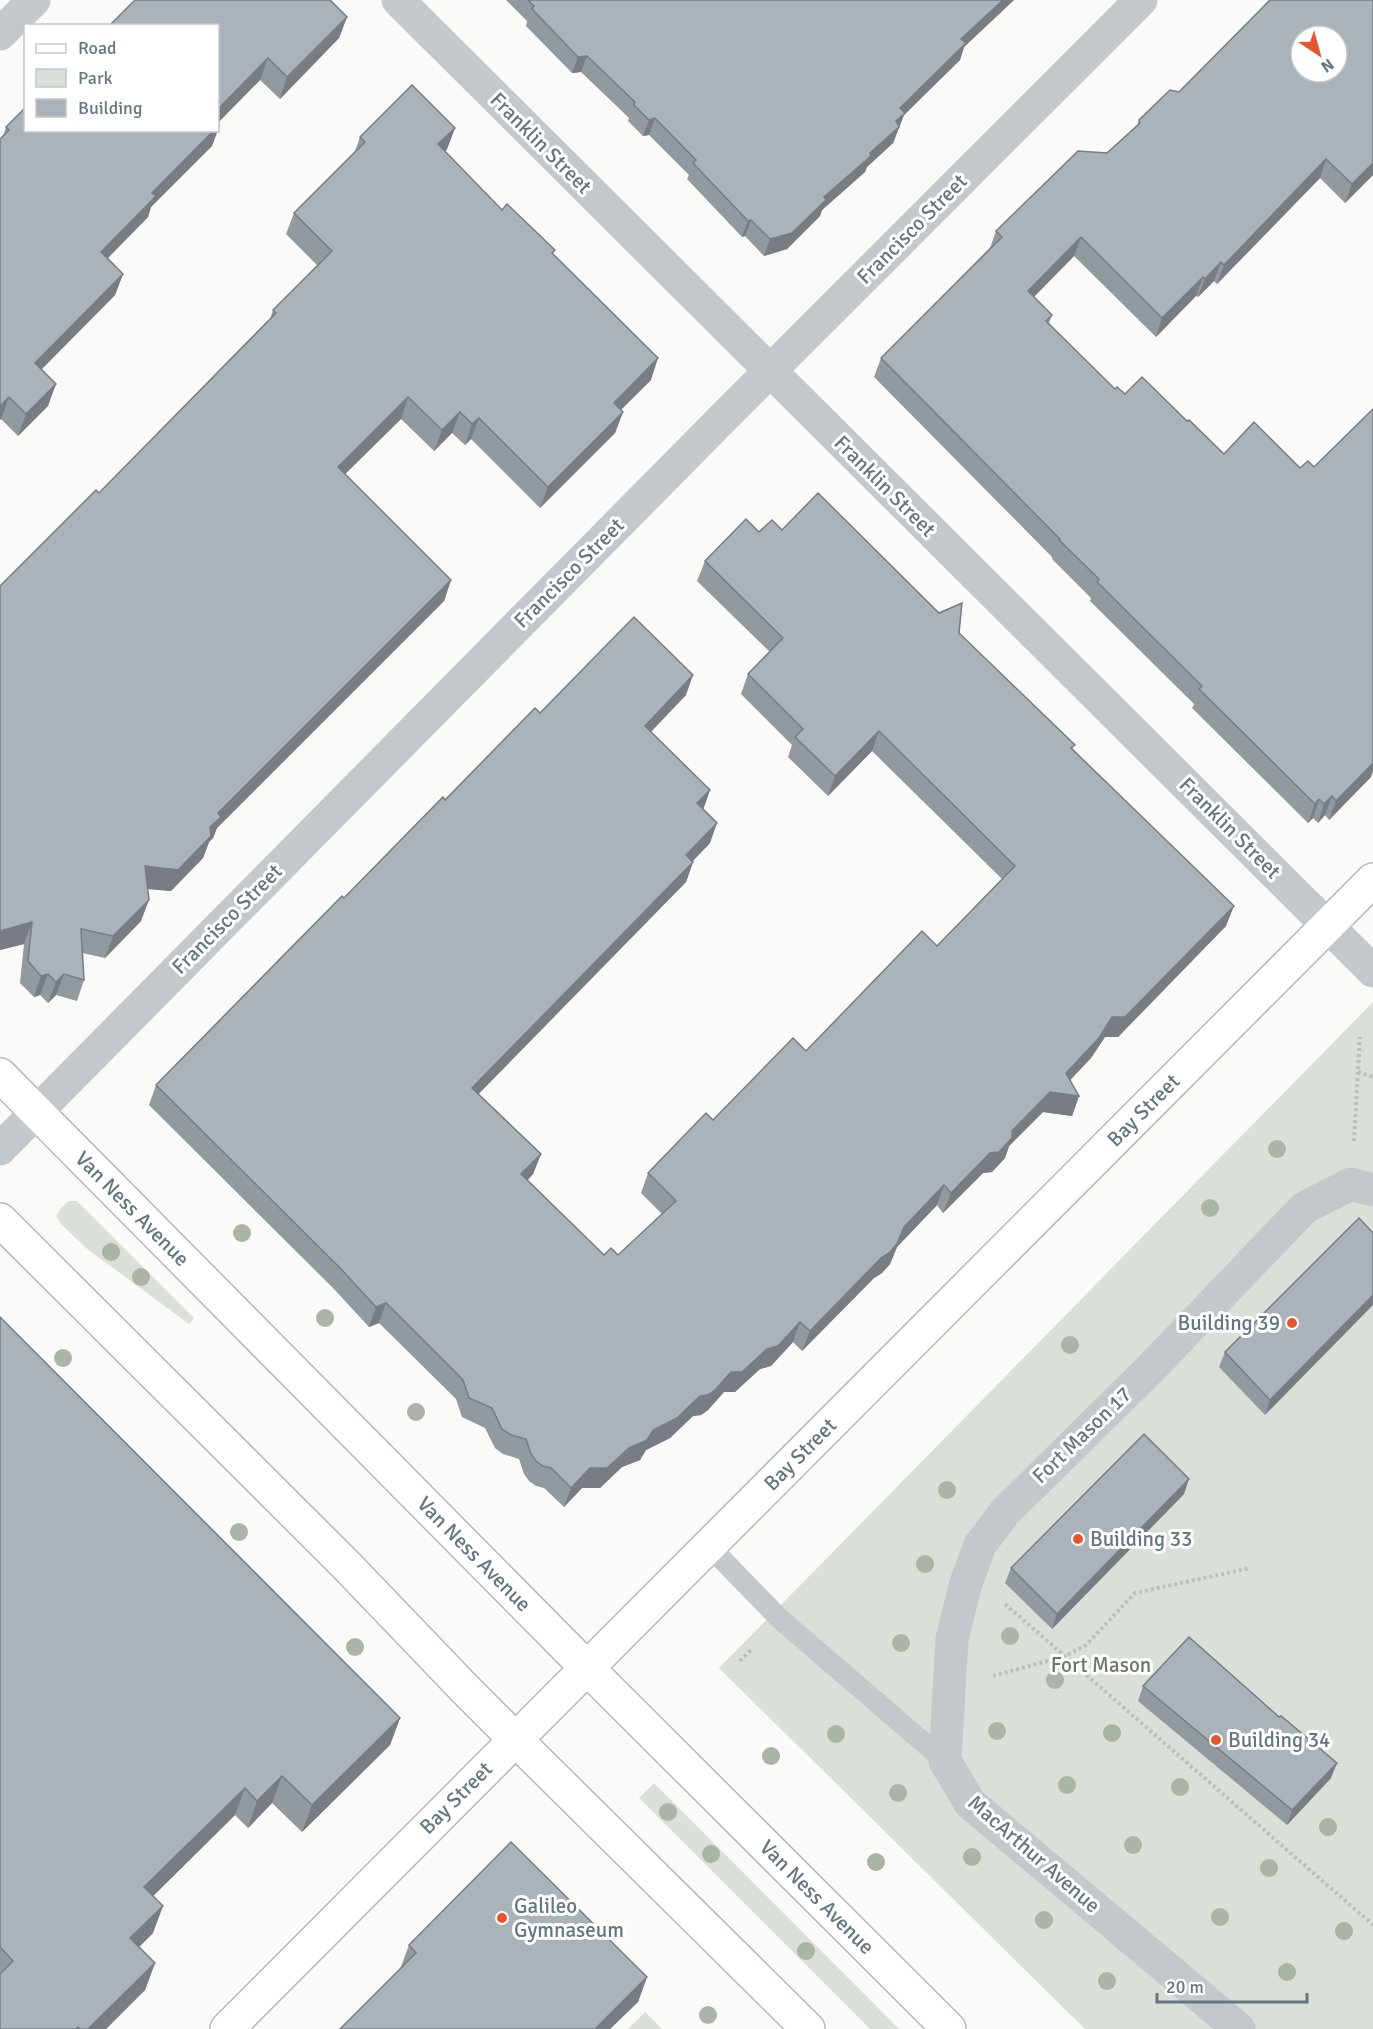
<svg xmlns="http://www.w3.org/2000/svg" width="1373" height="2029" viewBox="0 0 1373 2029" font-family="Signika,sans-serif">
<rect width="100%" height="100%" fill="#fafaf8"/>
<g fill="#dadfd7">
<polygon points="1373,1002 1373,2029 1085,2029 719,1668"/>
<polygon points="69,1201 77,1201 194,1318 189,1324 86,1248 62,1225 56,1216 62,1207"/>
<polygon points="654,1783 899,2029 900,2029 870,2029 639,1798"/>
<polygon points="645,2012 662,2029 628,2029"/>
</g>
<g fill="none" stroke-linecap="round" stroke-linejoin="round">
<defs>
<g id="secondary">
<polyline points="515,1739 808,2029"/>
<path id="s1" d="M949,2029L587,1668L1373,880"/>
</g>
<g id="primary">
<path id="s2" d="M0,1075L587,1668L227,2029"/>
<polyline points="0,1220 347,1566 464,1688 515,1739"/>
</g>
</defs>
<use href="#secondary" stroke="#b3babf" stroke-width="36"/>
<use href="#primary" stroke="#b5babe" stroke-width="36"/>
<g stroke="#bbbfc2" stroke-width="4" stroke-dasharray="3 3" stroke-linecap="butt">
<polyline points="1358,1072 1373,1077"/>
<polyline points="1354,1141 1360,1037"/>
<polyline points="1005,1604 1373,1925"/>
<polyline points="740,1661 751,1650"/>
<polyline points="993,1676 1065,1656 1086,1645 1135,1593 1250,1568"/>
</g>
<polyline stroke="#c3c8cc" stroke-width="21" points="709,1546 780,1619 945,1761"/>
<g stroke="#c3c8cc" stroke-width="33">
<polyline points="398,0 1373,971"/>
<polyline points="0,34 34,0"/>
<polyline points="0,1149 718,423 1141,0"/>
<polyline points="1239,2029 970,1803 945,1761 952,1639 965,1586 980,1545 1005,1512 1150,1369 1304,1208 1351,1184 1373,1190"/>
</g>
<use href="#secondary" stroke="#fff" stroke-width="33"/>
<use href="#primary" stroke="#fff" stroke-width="33"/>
</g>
<g fill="#aab4a7">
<circle cx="1277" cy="1149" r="9"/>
<circle cx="1210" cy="1208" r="9"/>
<circle cx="242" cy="1233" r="9"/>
<circle cx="111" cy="1252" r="9"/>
<circle cx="141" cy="1277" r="9"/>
<circle cx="325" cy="1318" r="9"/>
<circle cx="1070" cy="1345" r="9"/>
<circle cx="63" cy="1358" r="9"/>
<circle cx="416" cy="1412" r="9"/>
<circle cx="947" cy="1490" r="9"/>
<circle cx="239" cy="1532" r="9"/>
<circle cx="925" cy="1564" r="9"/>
<circle cx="1010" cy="1636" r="9"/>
<circle cx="901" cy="1643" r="9"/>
<circle cx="355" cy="1647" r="9"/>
<circle cx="1055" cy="1680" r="9"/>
<circle cx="997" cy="1731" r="9"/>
<circle cx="1112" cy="1733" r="9"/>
<circle cx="836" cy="1734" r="9"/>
<circle cx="771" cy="1756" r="9"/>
<circle cx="1067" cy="1785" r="9"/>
<circle cx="1180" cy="1787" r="9"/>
<circle cx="898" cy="1793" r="9"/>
<circle cx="668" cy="1812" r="9"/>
<circle cx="1328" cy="1827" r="9"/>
<circle cx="1133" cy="1845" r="9"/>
<circle cx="711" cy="1854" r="9"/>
<circle cx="972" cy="1857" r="9"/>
<circle cx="876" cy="1862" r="9"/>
<circle cx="1269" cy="1868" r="9"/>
<circle cx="1220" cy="1917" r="9"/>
<circle cx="1044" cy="1920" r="9"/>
<circle cx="1344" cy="1931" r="9"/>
<circle cx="806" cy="1951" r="9"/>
<circle cx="1287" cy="1972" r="9"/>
<circle cx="1107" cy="1981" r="9"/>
<circle cx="708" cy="2015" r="9"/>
</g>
<g fill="#929a9f">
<polygon points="506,0 1014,0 964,47 960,60 904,115 893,143 867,167 865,172 822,210 820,216 787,249 764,256 745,236 742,237 687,179 689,175 649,135 643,136 628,121 629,118 581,72 572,73 526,26 527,21"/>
<polygon points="347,17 339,38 280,99 260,80 218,122 220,124 212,146 151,207 148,217 108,258 123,274 115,295 41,370 48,406 18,436 1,419 0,420 0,139 3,137 6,127 218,26"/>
<polygon points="1170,90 1373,175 1345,203 1320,178 1217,284 1214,281 1198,297 1196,296 1156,337 1074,256 1034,297 1052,315 1049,323 1371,777 1329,820 1325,815 1318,823 1313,818 1308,823 1192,708 1194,704 1090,601 1091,598 1052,559 1052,557 874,377 881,358 990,248 996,231 1107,153 1137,126 1139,120"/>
<polygon points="455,128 447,149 445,152 502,210 555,250 553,254 651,380 620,410 623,412 615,433 540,508 471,439 465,445 452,433 434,451 401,419 345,474 451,580 444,601 217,828 213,838 209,842 203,858 171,891 148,889 141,921 105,958 82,953 84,980 77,1001 56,995 48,1003 40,995 34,997 20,983 24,944 0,950 0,586 99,493 270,319 273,310 318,266 286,234 294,213 354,154 360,137"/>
<polygon points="782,530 959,633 1073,749 1226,926 1118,1037 1105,1037 1091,1058 1070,1080 1079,1096 1072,1116 1043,1112 1009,1146 1005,1158 992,1172 983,1173 943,1213 937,1205 897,1247 890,1264 882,1273 874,1278 802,1351 793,1342 771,1366 760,1369 735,1392 724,1392 708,1410 701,1415 693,1416 670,1438 646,1450 640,1460 622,1467 600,1488 582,1488 564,1507 544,1488 536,1486 529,1481 524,1474 519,1459 503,1454 495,1448 485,1428 462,1417 456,1399 379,1323 369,1327 334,1289 149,1105 156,1085 344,898 445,800 540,713 686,695 651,732 710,790 703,809 710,843 693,861 693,862 686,882 478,1094 541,1154 533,1174 528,1180 604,1255 618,1255 662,1214 641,1193 648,1173 713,1120 806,1051 937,946 1002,879 872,751 828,796 788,757 792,745 741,694 748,674 770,652 697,581 705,561 759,532"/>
<polygon points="1359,1218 1265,1415 1219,1367 1225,1352"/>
<polygon points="0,1317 400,1718 390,1745 302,1832 272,1803 248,1828 235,1815 153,1896 153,1933 139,1947 155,1963 145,1990 106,2029 0,2029"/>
<polygon points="1184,1494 1052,1629 1005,1583 1011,1568"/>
<polygon points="1143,1686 1279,1717 1331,1778 1287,1825 1138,1701"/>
<polygon points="409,1945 647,1977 638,2002 610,2029 340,2029 400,1969"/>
</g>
<g fill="#777d82">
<polygon points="1003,0 1014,0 964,47 960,60 904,115 893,143 867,167 865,172 822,210 820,216 787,249 764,256 770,239 824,197 870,153 900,108 961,39"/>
<polygon points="347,17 339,38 280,99 287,77"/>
<polygon points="587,56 581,72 572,73 578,57"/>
<polygon points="268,58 260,80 218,123 218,109"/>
<polygon points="655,118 649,135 643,136 649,120"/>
<polygon points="220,124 212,146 151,207 148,217 93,273 101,252 152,193 214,130 218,130 218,127"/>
<polygon points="455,128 447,149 430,166 438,144"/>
<polygon points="1326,159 1320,178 1217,284 1224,265"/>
<polygon points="1373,163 1373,175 1345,203 1352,184"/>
<polygon points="751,220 745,236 742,237 748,221"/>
<polygon points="1081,237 1074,256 1021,310 1028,291"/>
<polygon points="1221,262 1214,281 1198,297 1205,279"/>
<polygon points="123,274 115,295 27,384 35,363"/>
<polygon points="1203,277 1196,296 1156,337 1162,318"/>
<polygon points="658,358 651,380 606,425 614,403"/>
<polygon points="56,384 48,406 18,436 26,414"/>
<polygon points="9,397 1,419 0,420 0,406"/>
<polygon points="408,397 401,419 330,489 338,467"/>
<polygon points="460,412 452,433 434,451 442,430"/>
<polygon points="623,412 615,433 540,508 548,487"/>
<polygon points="479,418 471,439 465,445 472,424"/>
<polygon points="451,580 444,601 217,828 213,838 209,842 203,858 171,891 137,888 145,866 210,827 218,813"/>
<polygon points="693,675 686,695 637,746 645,726"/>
<polygon points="879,731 872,751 828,796 835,776"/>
<polygon points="1373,758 1373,771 1371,777 1329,820 1336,801"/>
<polygon points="710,790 703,810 697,803"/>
<polygon points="1332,796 1325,815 1318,823 1324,804"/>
<polygon points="1319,799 1313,818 1308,823 1315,804"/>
<polygon points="717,823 710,843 679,875 686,855"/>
<polygon points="693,862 686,882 465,1108 472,1088"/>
<polygon points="149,900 141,921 105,958 113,936"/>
<polygon points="1234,906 1226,926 1118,1037 1105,1037 1091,1058 1058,1093 1066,1073 1112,1017"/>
<polygon points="32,922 24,944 0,950 0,931"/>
<polygon points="48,974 40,995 34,997 41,976"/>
<polygon points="64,974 56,995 48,1003 56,982"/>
<polygon points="1050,1092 1079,1096 1072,1116 1043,1112 1009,1146 1005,1158 992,1172 983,1173 943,1213 951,1193"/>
<polygon points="541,1154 533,1174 514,1194 521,1174"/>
<polygon points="944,1185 937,1205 897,1247 890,1264 882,1273 874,1278 802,1351 810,1331 881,1258 904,1227"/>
<polygon points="1373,1295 1373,1305 1265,1415 1270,1400"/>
<polygon points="386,1303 379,1323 369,1327 376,1307"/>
<polygon points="800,1322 793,1342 771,1366 760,1369 735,1392 724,1392 708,1410 701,1415 693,1416 670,1438 646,1450 640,1460 622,1467 600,1488 582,1488 564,1507 571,1488 590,1468 629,1448 700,1396 731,1372 767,1349"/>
<polygon points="1189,1479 1184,1494 1052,1629 1057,1614"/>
<polygon points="400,1718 390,1745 302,1832 312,1805"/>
<polygon points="1337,1763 1331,1778 1287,1825 1292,1810"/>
<polygon points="282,1776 272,1803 248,1828 257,1801"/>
<polygon points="245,1788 235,1815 134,1915 144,1887"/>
<polygon points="163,1906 153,1933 121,1965 130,1938"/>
<polygon points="155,1963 145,1990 106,2029 88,2029"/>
<polygon points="647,1977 638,2002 610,2029 595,2029"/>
</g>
<g fill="#aab3b9" stroke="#777d82" stroke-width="1.5" fill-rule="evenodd">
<polygon points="135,0 330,0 347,17 287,77 268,58 218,109 218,26 109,26"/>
<polygon points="528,0 1003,0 961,39 966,43 900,108 905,113 896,121 899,127 870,153 871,156 824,197 826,200 792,233 770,239 751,220 748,221 693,163 696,160 655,118 649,120 634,105 635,102 587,56 578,57 532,9 534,6"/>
<path d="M1270,0H1373V163L1352,184L1326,159L1224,265L1221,262L1205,279L1203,277L1162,318L1081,237L1028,291L1052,315L1046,321L1115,389L1117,387L1125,394L1142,377L1187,421L1189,420L1224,454L1254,422L1300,468L1308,461L1314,467L1373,409V763L1336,801L1332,796L1324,804L1319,799L1315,804L1199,689L1202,686L1097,582L1099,579L1059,540L1060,539L881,358L1002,237L996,231L1078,151L1107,153L1140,123L1139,120L1170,90L1179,92ZM1301,36H1337V72H1301Z"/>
<polygon points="412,85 455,128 438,144 502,210 507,204 555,250 552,253 658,358 614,403 623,412 548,487 479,418 472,424 460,412 442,430 408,397 338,467 451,580 218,813 221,817 210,827 211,836 178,870 145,866 149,900 113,936 81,929 84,980 64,974 56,982 48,974 41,976 28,961 32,922 0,931 0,586 96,490 99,493 276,313 273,310 332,251 294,213 365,142 360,137"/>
<polygon points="26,107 26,130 214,130 152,193 156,196 101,252 123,274 35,363 56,384 26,414 9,397 0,406 0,139 9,130 6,127"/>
<polygon points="818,493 939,613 962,603 959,633 1075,745 1071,748 1234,906 1125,1017 1112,1017 1099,1038 1066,1073 1079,1096 1050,1092 1012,1131 1012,1138 999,1152 990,1153 951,1193 944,1185 904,1227 897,1244 889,1253 881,1258 810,1331 800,1322 778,1346 767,1349 742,1372 731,1372 715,1390 708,1395 700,1396 677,1418 653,1430 647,1440 629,1448 607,1468 590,1468 571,1488 551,1468 543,1466 536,1461 531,1454 526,1439 511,1435 502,1429 492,1408 469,1398 463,1380 386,1303 376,1307 341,1269 156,1085 342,896 344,898 443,797 445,800 535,708 540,713 634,617 693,675 645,726 710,790 697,803 717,823 686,855 693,862 472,1088 541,1154 521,1174 604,1255 611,1248 618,1255 676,1201 648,1173 706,1113 713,1120 793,1038 806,1051 922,931 937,946 1015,866 879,731 835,776 795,737 803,729 748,674 783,638 705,561 746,519 759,532 772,520 782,530"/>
<polygon points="1359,1218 1373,1233 1373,1295 1270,1400 1225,1352"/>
<polygon points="0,1317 400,1718 312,1805 282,1776 257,1801 245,1788 144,1887 163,1906 130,1938 155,1963 88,2029 80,2029 78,2027 76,2029 0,2029 0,1974 13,1961 0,1947"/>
<polygon points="1144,1434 1189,1479 1057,1614 1011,1568"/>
<polygon points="1189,1637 1279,1717 1281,1716 1337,1763 1292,1810 1143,1686"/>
<polygon points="511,1842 647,1977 595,2029 340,2029 416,1953 409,1945"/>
</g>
<g fill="#e4572e" stroke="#fff" stroke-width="2">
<circle cx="1292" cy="1323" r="6"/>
<circle cx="1078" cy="1539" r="6"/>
<circle cx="1216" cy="1740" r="6"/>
<circle cx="502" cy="1918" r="6"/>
</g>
<g text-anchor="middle" stroke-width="6" stroke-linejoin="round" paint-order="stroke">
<g font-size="21" fill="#657683" stroke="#fff">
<text transform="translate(541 143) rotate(45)" y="7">Franklin Street</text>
<text transform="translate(912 229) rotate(-45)" y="7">Francisco Street</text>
<text transform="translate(885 486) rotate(45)" y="7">Franklin Street</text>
<text transform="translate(569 573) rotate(-45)" y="7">Francisco Street</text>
<text transform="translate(1230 828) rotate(45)" y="7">Franklin Street</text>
<text transform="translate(227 919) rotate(-45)" y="7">Francisco Street</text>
<text dy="7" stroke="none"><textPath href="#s1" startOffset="1299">Bay Street</textPath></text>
<text dy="7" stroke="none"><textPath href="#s2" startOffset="188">Van Ness Avenue</textPath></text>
<text transform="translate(1082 1435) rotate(-44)" y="7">Fort Mason 17</text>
<text dy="7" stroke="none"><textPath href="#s1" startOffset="813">Bay Street</textPath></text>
<text dy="7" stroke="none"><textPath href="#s2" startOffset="674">Van Ness Avenue</textPath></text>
<text transform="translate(456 1798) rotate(-45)" y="7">Bay Street</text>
<text transform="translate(1034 1854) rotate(41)" y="7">MacArthur Avenue</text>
<text transform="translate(817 1897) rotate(45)" y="7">Van Ness Avenue</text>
</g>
<g font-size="21" fill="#657683" stroke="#fff" text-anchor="start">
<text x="1280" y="1330" text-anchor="end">Building 39</text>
<text x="1090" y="1546">Building 33</text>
<text x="1228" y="1747">Building 34</text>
<text x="514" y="1913">Galileo<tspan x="514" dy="24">Gymnaseum</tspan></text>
</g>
<g font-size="21" fill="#687a64" stroke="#fff">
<text x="1101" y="1672">Fort Mason</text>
</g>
</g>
<rect x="24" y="24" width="195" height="108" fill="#ffffff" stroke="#c1c8cd" stroke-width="1.5"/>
<rect x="36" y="44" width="30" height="9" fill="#ffffff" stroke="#c1c8cd" stroke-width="1.5"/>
<text x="78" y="54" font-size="18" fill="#657683">Road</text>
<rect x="36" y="69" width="30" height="18" fill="#dadfd7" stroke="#c1c8cd" stroke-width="1.5"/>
<text x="78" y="84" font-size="18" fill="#657683">Park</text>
<rect x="36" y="99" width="30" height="18" fill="#aab3b9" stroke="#c1c8cd" stroke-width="1.5"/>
<text x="78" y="114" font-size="18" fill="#657683">Building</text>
<g transform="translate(1319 54) rotate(144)"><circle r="28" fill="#ffffff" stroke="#c1c8cd" stroke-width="1.5"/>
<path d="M0-4.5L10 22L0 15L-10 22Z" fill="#e4572e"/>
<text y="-9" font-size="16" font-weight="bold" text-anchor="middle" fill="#657683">N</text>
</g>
<path d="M1157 1993v9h150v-9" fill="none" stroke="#657683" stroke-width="3"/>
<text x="1166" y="1993" font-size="18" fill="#657683" stroke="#ffffff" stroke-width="4.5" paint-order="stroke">20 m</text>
</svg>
